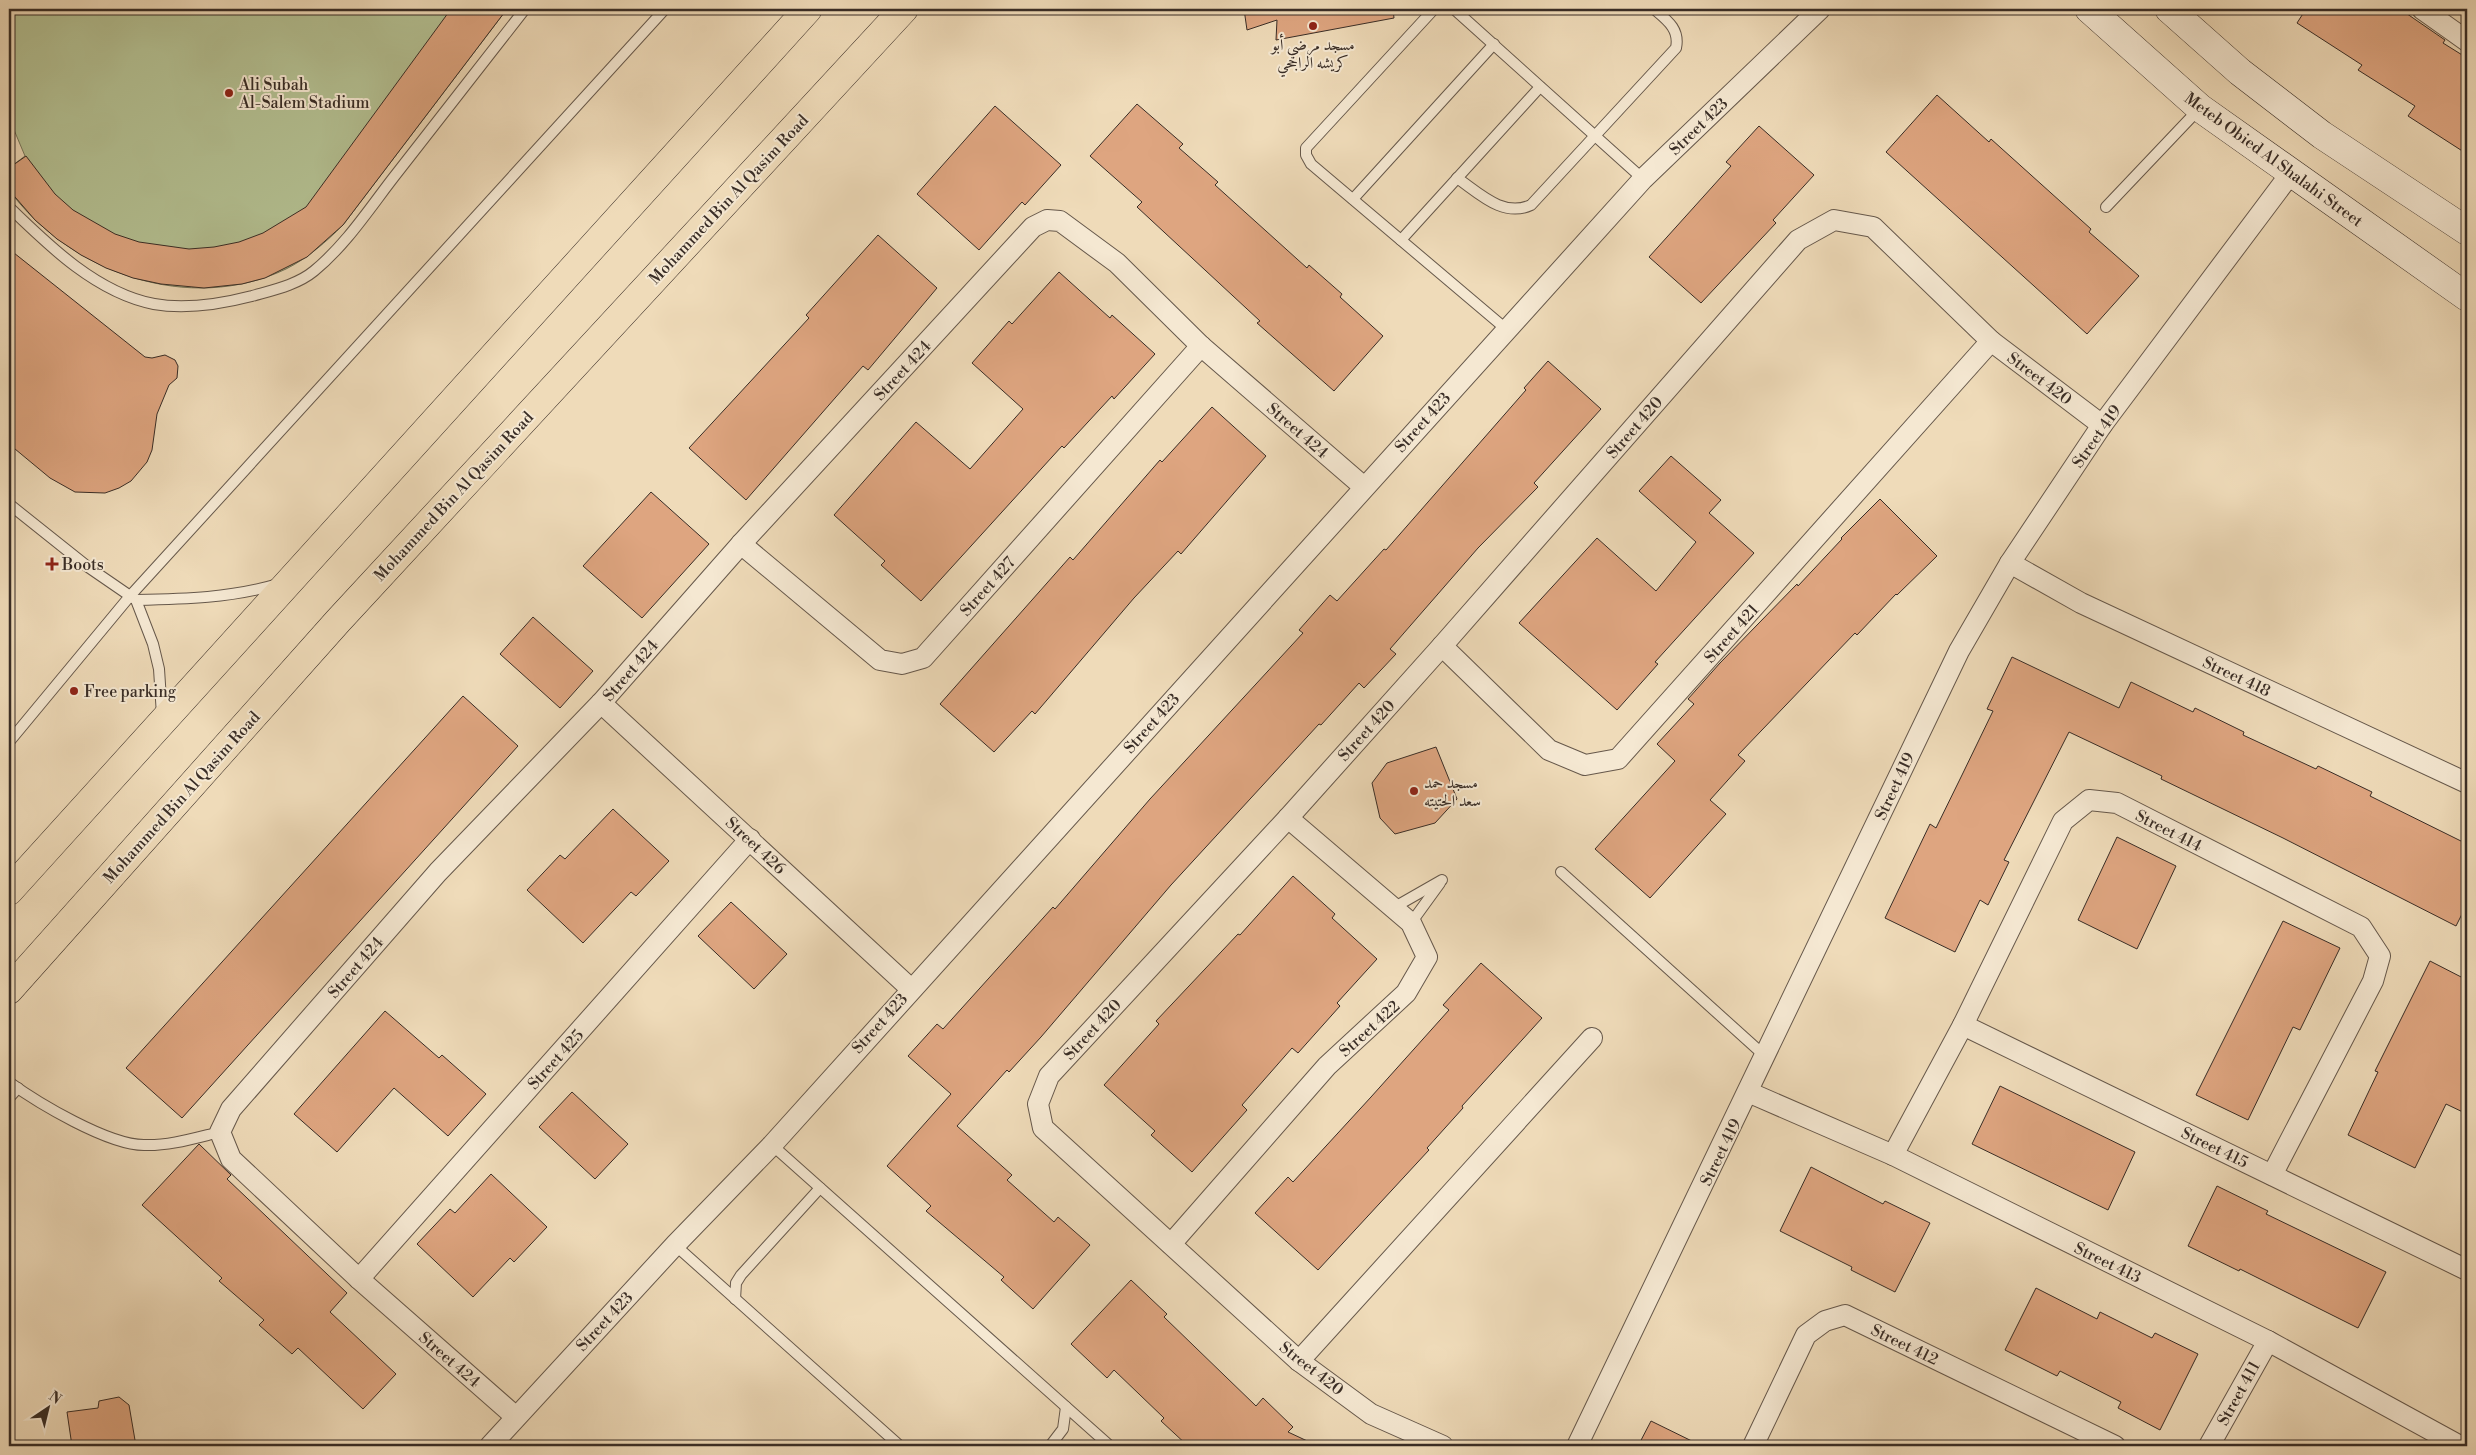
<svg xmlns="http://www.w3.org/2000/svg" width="2476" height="1455" viewBox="0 0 2476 1455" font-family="'Libre Bodoni',Amiri,serif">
<rect width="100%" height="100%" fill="#efdbb9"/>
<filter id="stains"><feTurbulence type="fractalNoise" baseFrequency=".004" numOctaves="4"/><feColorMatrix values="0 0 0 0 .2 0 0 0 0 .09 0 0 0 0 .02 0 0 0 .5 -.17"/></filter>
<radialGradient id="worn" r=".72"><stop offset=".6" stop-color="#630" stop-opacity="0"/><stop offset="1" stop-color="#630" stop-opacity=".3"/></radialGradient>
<path fill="#b4c193" stroke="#76775c" d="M9,9H507L343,225C326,242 308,258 286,269C190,315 70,273 9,190V168L25,156L9,118Z"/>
<g fill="#dea580" stroke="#392d26">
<polygon points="451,9 507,9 343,225 307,257 265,278 242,284 204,288 161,284 133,278 106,268 81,255 57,239 35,220 9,190 9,168 26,156 55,194 73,210 115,234 139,242 189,249 214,247 239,242 263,233 306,207"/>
<polygon points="1244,9 1393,9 1394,18 1276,40 1277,20 1247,30"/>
<polygon points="2306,9 2400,9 2445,40 2443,43 2467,58 2467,154 2408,116 2415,106 2358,70 2362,65 2297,23"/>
<polygon points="1937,95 1989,142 1991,139 2091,229 2089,232 2139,276 2087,334 1886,152"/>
<polygon points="1137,104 1183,144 1179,148 1218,182 1215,185 1307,268 1309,265 1342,294 1340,297 1383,336 1334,391 1257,323 1260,321 1137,207 1142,202 1090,156"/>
<polygon points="995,106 1061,165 1025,205 1022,202 979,250 917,194"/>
<polygon points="1759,126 1814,175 1773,220 1776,223 1701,303 1649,257 1731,166 1726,162"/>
<polygon points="878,235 937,288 868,370 863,366 746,500 689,448 809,318 806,315"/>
<polygon points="9,249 145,357 152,358 165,355 175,360 178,366 177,378 169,385 157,414 152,450 147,462 131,481 119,488 105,493 75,492 50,478 9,444"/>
<polygon points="1059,272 1110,318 1112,315 1155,354 1114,399 1112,396 1064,448 1062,446 921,601 881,565 885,561 834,515 916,422 970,469 1023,409 972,363 1009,321 1012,324"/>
<polygon points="1548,361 1601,409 1534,483 1538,487 1478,548 1390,649 1396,654 1364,688 1359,683 1321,725 1319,724 1171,885 1041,1037 1009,1072 1007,1070 957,1126 1012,1175 1007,1180 1054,1222 1058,1217 1090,1245 1033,1309 1001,1280 1004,1277 926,1211 931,1206 887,1166 951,1094 908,1056 937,1024 943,1029 1053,907 1055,909 1150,799 1303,633 1299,630 1330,595 1337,601 1384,549 1386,550 1526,390 1524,388"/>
<polygon points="1212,407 1266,456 1181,554 1178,551 1134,598 1035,714 1032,711 994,752 940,704 1070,557 1073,560 1160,460 1162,462"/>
<polygon points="1671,456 1721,500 1709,513 1754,553 1655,662 1658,664 1617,710 1519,623 1597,538 1656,591 1696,542 1639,491"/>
<polygon points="651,492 709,544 642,618 583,566"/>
<polygon points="1880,499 1937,556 1897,595 1896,594 1857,635 1855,633 1738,755 1745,761 1710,800 1726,814 1650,898 1595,849 1675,761 1657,744 1694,704 1688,699 1720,663 1797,584 1798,586 1842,539 1841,538"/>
<polygon points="533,617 593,671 560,708 500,654"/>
<polygon points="2012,657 2119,708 2131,682 2193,712 2195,708 2244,732 2243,735 2316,769 2318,766 2372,792 2370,796 2467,844 2467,904 2456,926 2283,838 2161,779 2162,776 2069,732 2004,860 2009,862 1988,905 1980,900 1955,952 1885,918 1930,824 1936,828 1962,775 1993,711 1987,709"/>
<polygon points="463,696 518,746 182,1118 126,1068"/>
<polygon points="1436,747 1457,799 1435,823 1395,834 1380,818 1372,783 1387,763"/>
<polygon points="613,809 669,861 636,896 631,892 583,943 527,890 560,855 565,859"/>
<polygon points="2117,837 2176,866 2137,949 2078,920"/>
<polygon points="1293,876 1335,914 1332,918 1377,959 1337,1003 1340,1006 1298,1053 1292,1048 1242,1105 1247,1110 1192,1172 1151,1135 1155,1131 1104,1085 1159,1024 1156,1021 1238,934 1240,935"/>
<polygon points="731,902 787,954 754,989 698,936"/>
<polygon points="2283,921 2340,948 2300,1030 2293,1027 2248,1120 2196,1095"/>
<polygon points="2430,961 2467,980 2467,1114 2446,1104 2415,1168 2348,1135 2378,1072 2375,1071"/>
<polygon points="1481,963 1542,1018 1462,1106 1463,1108 1427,1148 1429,1150 1318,1270 1255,1213 1288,1177 1293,1182 1371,1097 1449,1010 1443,1005"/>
<polygon points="385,1011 439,1058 442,1055 486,1094 448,1136 394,1088 337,1152 294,1114"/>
<polygon points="2000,1086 2135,1152 2108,1210 1972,1144"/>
<polygon points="572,1092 628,1144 595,1179 539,1127"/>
<polygon points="199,1144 231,1175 227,1179 347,1293 330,1312 396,1374 363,1409 298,1348 292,1354 259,1325 264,1320 219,1281 222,1278 142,1205"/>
<polygon points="1811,1167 1883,1204 1885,1201 1930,1223 1895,1292 1851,1270 1852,1267 1780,1231"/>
<polygon points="491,1174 547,1227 514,1262 510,1258 473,1297 417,1244 450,1209 455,1213"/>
<polygon points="2217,1186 2268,1211 2266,1214 2386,1272 2358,1328 2240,1269 2239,1271 2188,1246"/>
<polygon points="1131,1280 1167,1314 1164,1317 1256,1406 1263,1398 1293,1427 1288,1432 1318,1446 1188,1446 1161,1421 1164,1418 1114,1370 1107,1378 1071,1344"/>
<polygon points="2036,1288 2097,1319 2100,1312 2152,1338 2155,1333 2198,1354 2160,1430 2118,1408 2121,1402 2060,1371 2057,1376 2005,1350"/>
<polygon points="119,1397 129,1405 136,1446 72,1446 67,1412 98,1408 99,1401"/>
<polygon points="1651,1421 1702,1446 1638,1446"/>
</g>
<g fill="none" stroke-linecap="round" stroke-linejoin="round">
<defs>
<g id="lane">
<polyline points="1434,9 1306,148 1306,155 1311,164 1506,329"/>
<polyline points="1454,9 1643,179"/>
<path d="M1457,178C1479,193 1503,218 1531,205L1676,48C1680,29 1667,20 1654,9"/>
<polyline points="1353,199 1494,44"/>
<path d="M9,207C49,246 97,293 154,304C186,310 221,304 252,296C273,290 297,285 314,271C347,244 371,206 397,173C440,118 482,64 525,9"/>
<polyline points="2106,207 2199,109"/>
<polyline points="1401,240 1540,87"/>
<polyline points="9,504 88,567 136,600 153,644 159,669 162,715"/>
<path d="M136,600C184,599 232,598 278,584"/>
<polyline points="9,742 130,596 665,9"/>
<polyline points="1561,872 1766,1057"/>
<polyline points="1393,908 1442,880"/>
<polyline points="1411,923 1440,883"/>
<path d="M9,1082C38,1103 108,1145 144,1145C169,1146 195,1138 220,1132"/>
<polyline points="9,1098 18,1088"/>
<polyline points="772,1145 1110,1446"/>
<polyline points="675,1245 900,1446"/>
<polyline points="735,1299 736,1283 741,1275 820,1188"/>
<polyline points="1050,1446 1063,1429 1066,1407"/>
</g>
<g id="street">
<polyline points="2422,9 2467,41"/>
<polyline points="741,544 880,660 902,664 923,658 1201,346"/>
<polyline points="2010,563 2081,603 2467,783"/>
<polyline points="1442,646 1549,750 1585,765 1618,759 1991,341"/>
<polyline points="601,703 910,988"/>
<polyline points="1963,1025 2467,1270"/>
<polyline points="1748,1092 1893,1155 2268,1341 2460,1446"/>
<polyline points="1893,1155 1963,1025 2063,821 2089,800 2117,803 2361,927 2380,956 2373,981 2272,1175"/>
<polyline points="1171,1244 1327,1066 1406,993 1427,957 1411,923 1288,818"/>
<polyline points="359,1279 750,839"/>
<polyline points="1299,1361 1592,1038"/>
<polyline points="516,1417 359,1279 231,1159 220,1132 231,1109 438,872 601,703 741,544 1033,227 1047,220 1060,221 1117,263 1201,346 1364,487"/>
<polyline points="490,1446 675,1245 772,1145 1643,179 1820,9"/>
<polyline points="1443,1446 1371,1414 1299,1361 1043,1128 1038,1104 1049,1076 1288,818 1442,646 1798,240 1834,220 1873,227 1991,341 2102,425"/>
<polyline points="1577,1446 1959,651 2010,563 2102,425 2291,173"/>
<polyline points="1753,1446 1806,1335 1825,1321 1845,1315 2115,1446"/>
<polyline points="2209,1446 2268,1341"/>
</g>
<g id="secondary">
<polyline points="2089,9 2200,108 2467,297"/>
<polyline points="2169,9 2240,72 2322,135 2467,231"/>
</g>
<g id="primary">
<polyline points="9,891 808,9"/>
<polyline points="9,990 338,621 904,9"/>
</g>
</defs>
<use href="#lane" stroke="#66584b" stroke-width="12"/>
<use href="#street" stroke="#66584b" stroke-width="22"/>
<use href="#secondary" stroke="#392d26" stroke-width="29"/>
<use href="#primary" stroke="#392d26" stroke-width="29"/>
<use href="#lane" stroke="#f5e8d2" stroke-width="10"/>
<use href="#street" stroke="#f5e8d2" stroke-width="20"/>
<use href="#secondary" stroke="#f5e8d2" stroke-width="28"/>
<use href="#primary" stroke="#efdbb9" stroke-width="28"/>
</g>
<g fill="#8f2418" stroke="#f5e8d2" stroke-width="2">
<circle cx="1313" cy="26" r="5"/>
<circle cx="229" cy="93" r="5"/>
<path d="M49.5 556.5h5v5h5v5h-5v5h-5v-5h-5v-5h5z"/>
<circle cx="74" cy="691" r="5"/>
<circle cx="1414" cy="791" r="5"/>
</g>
<g text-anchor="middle" stroke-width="4" stroke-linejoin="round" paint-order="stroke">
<g font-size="16" fill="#392d26" stroke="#f5e8d2" text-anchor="start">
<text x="1313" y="50" text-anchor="middle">مسجد مرضي أبو<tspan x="1313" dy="18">كريشه الراجحي</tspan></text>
<text x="239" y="90">Ali Subah<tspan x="239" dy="18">Al-Salem Stadium</tspan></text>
<text x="62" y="570">Boots</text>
<text x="84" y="697">Free parking</text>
<text x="1424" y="788">مسجد حمد<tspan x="1424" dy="18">سعد الحتيته</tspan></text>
</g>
<g font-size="16" fill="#392d26" stroke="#f5e8d2">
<text transform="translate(1698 126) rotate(-44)" y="6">Street 423</text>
<text transform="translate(2274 159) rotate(36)" y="6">Meteb Obied Al Shalahi Street</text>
<text transform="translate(728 199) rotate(-47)" y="6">Mohammed Bin Al Qasim Road</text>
<text transform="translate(902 370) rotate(-47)" y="6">Street 424</text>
<text transform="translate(2040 378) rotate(37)" y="6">Street 420</text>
<text transform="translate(1422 422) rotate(-48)" y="6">Street 423</text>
<text transform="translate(1634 427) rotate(-49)" y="6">Street 420</text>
<text transform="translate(1298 430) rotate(41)" y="6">Street 424</text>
<text transform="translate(2096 436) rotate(-55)" y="6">Street 419</text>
<text transform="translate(453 496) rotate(-47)" y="6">Mohammed Bin Al Qasim Road</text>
<text transform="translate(987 586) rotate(-48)" y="6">Street 427</text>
<text transform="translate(1731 633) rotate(-48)" y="6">Street 421</text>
<text transform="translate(630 670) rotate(-49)" y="6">Street 424</text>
<text transform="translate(2237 676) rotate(25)" y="6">Street 418</text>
<text transform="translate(1151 723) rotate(-48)" y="6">Street 423</text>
<text transform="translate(1366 730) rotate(-48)" y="6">Street 420</text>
<text transform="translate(1894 786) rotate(-65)" y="6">Street 419</text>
<text transform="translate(181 797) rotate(-48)" y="6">Mohammed Bin Al Qasim Road</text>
<text transform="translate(2169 830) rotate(27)" y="6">Street 414</text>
<text transform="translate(756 845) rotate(43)" y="6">Street 426</text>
<text transform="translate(355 967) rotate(-49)" y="6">Street 424</text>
<text transform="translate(879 1023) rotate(-48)" y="6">Street 423</text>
<text transform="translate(1369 1028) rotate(-42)" y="6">Street 422</text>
<text transform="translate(1092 1029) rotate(-47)" y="6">Street 420</text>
<text transform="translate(555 1059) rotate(-48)" y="6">Street 425</text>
<text transform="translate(2215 1147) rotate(26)" y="6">Street 415</text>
<text transform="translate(1720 1152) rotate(-64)" y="6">Street 419</text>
<text transform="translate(2108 1262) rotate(26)" y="6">Street 413</text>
<text transform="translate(604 1321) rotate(-47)" y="6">Street 423</text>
<text transform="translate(1905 1344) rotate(26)" y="6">Street 412</text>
<text transform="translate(450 1359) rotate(41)" y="6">Street 424</text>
<text transform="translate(1312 1368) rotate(38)" y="6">Street 420</text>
<text transform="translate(2238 1393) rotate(-61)" y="6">Street 411</text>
</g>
</g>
<rect width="2476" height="1455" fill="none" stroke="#efdbb9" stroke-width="30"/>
<rect x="10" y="10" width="2456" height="1435" fill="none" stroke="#392d26" stroke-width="2.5"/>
<rect x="15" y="15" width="2446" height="1425" fill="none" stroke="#392d26"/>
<g transform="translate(48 1408) rotate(35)" stroke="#f5e8d2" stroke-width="4" paint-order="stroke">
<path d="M0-4L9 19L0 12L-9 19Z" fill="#392d26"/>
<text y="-8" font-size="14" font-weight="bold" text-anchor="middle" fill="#392d26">N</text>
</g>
<rect width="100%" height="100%" filter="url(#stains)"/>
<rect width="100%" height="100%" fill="url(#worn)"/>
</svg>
